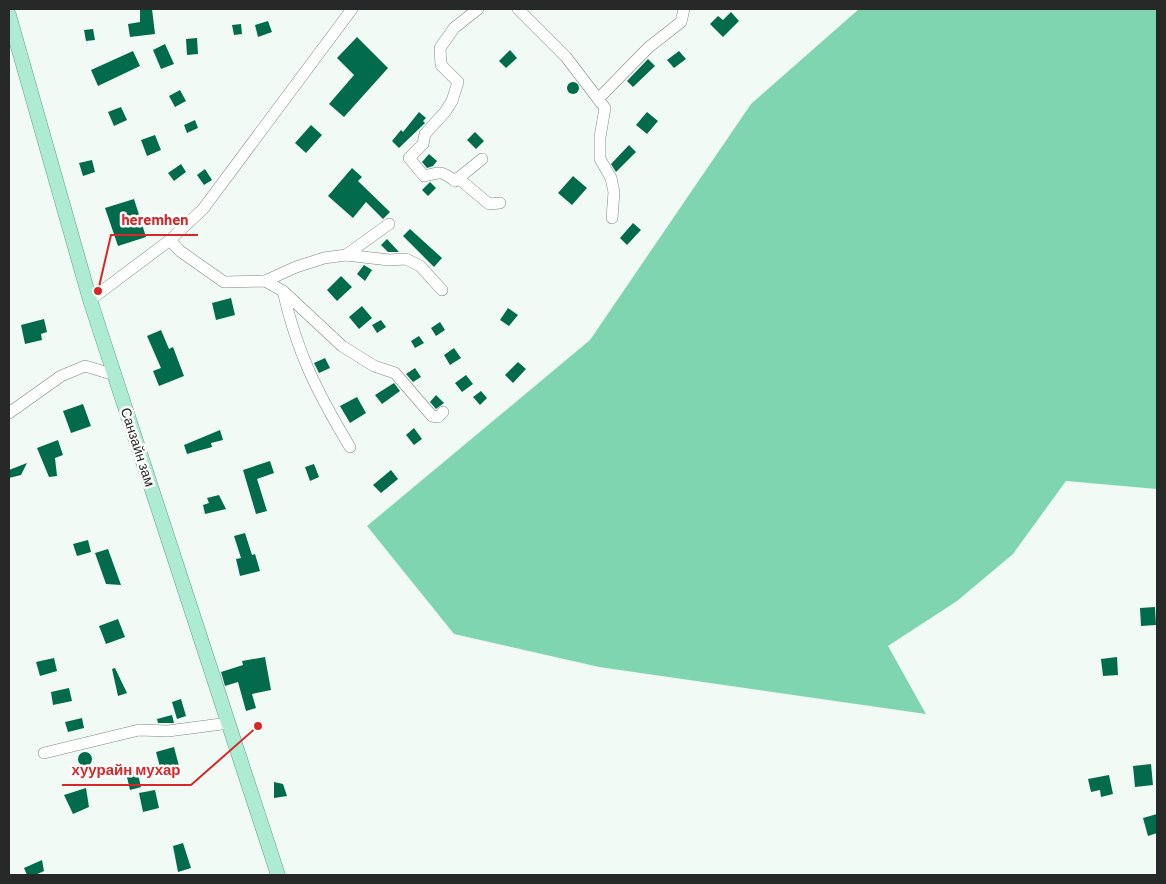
<svg xmlns="http://www.w3.org/2000/svg" width="1166" height="884" viewBox="0 0 1166 884" font-family="Barlow,sans-serif">
<rect width="100%" height="100%" fill="#f1faf5"/>
<polygon fill="#80d5b1" points="859,9 1157,9 1157,489 1066,481 1013,554 957,601 888,646 926,714 599,667 454,634 367,526 590,340 751,104"/>
<g fill="#016b4c">
<polygon points="140,9 152,9 155,34 130,37 128,24 140,22"/>
<polygon points="731,12 739,21 723,37 710,24 718,16 723,20"/>
<polygon points="268,21 272,32 258,37 255,25"/>
<polygon points="241,24 242,34 234,35 232,25"/>
<polygon points="93,29 95,40 86,41 84,30"/>
<polygon points="357,37 388,68 344,117 329,104 354,75 337,58"/>
<polygon points="197,38 198,54 187,55 186,39"/>
<polygon points="165,44 174,64 161,69 153,50"/>
<polygon points="510,50 517,58 506,68 499,61"/>
<polygon points="133,51 140,66 98,86 91,70"/>
<polygon points="679,51 686,59 674,68 667,60"/>
<polygon points="648,59 655,66 633,87 627,81"/>
<circle cx="573" cy="88" r="6"/>
<polygon points="180,90 186,101 175,107 169,96"/>
<polygon points="121,107 127,120 114,126 108,112"/>
<polygon points="419,112 426,118 423,121 425,123 399,148 392,141 401,130 403,132"/>
<polygon points="647,112 658,121 647,134 636,125"/>
<polygon points="195,120 198,128 187,133 184,125"/>
<polygon points="311,125 322,135 306,153 295,143"/>
<polygon points="475,132 484,141 476,149 467,140"/>
<polygon points="155,135 161,150 147,156 141,140"/>
<polygon points="629,145 636,152 616,172 611,164"/>
<polygon points="429,154 437,161 433,166 427,168 422,162"/>
<polygon points="92,160 95,172 83,176 79,163"/>
<polygon points="181,164 186,172 174,181 168,173"/>
<polygon points="352,168 362,177 358,181 390,212 383,219 366,202 353,218 328,196"/>
<polygon points="205,169 212,180 204,185 197,175"/>
<polygon points="573,176 587,188 572,205 558,193"/>
<polygon points="430,182 436,188 428,196 422,190"/>
<polygon points="134,199 146,237 118,246 105,208"/>
<polygon points="633,223 641,230 627,245 620,238"/>
<polygon points="410,229 442,258 434,267 403,236"/>
<polygon points="387,239 399,252 388,252 381,245"/>
<polygon points="364,265 372,270 365,281 357,274"/>
<polygon points="341,276 352,287 337,301 327,290"/>
<polygon points="231,298 235,315 216,320 212,303"/>
<polygon points="362,306 372,318 359,329 349,317"/>
<polygon points="508,308 518,315 509,326 500,320"/>
<polygon points="44,319 47,332 41,334 42,340 25,344 21,325"/>
<polygon points="381,320 386,327 377,333 372,325"/>
<polygon points="440,322 445,330 436,336 431,328"/>
<polygon points="161,330 169,349 173,347 184,376 159,386 153,371 161,368 147,336"/>
<polygon points="419,336 424,343 415,348 411,341"/>
<polygon points="454,348 461,358 450,365 444,355"/>
<polygon points="325,358 330,368 319,373 314,363"/>
<polygon points="518,362 526,369 513,383 505,375"/>
<polygon points="415,368 421,377 413,382 406,374"/>
<polygon points="466,375 473,384 462,392 455,383"/>
<polygon points="394,383 400,391 382,404 375,395"/>
<polygon points="481,391 487,398 480,405 473,397"/>
<polygon points="436,395 444,403 436,409 430,402"/>
<polygon points="357,397 366,413 350,423 340,406"/>
<polygon points="83,404 91,426 71,433 63,411"/>
<polygon points="414,428 422,439 414,445 406,435"/>
<polygon points="220,430 223,440 211,443 212,447 187,454 184,445"/>
<polygon points="58,440 63,455 55,458 57,476 49,477 37,448"/>
<polygon points="270,461 274,473 257,479 267,511 256,514 243,470"/>
<polygon points="27,463 21,475 9,478 9,470"/>
<polygon points="314,464 319,477 310,481 305,467"/>
<polygon points="391,470 398,479 381,493 373,485"/>
<polygon points="219,495 226,509 205,514 203,505 209,503 207,498"/>
<polygon points="245,533 252,555 255,554 260,571 240,576 236,559 241,558 234,536"/>
<polygon points="88,540 91,552 77,556 73,544"/>
<polygon points="108,549 121,585 106,584 95,553"/>
<polygon points="1155,607 1156,625 1141,626 1140,608"/>
<polygon points="118,619 125,637 106,644 99,626"/>
<polygon points="265,657 271,690 252,694 256,708 246,711 238,682 225,686 221,672 243,665 242,661"/>
<polygon points="1117,657 1118,675 1103,676 1101,659"/>
<polygon points="54,658 57,671 40,676 36,662"/>
<polygon points="115,668 127,693 118,696 112,669"/>
<polygon points="69,688 72,701 53,705 51,692"/>
<polygon points="181,699 186,716 177,719 172,702"/>
<polygon points="172,715 174,723 158,723 157,719"/>
<polygon points="82,718 84,728 68,732 65,722"/>
<polygon points="174,747 179,766 161,771 156,752"/>
<circle cx="85" cy="759" r="7"/>
<polygon points="1151,764 1153,785 1135,787 1133,766"/>
<polygon points="137,770 141,787 130,790 126,773"/>
<polygon points="1109,775 1113,794 1101,797 1100,790 1091,792 1088,779"/>
<polygon points="274,782 283,784 287,796 274,798"/>
<polygon points="86,788 89,807 73,814 64,795"/>
<polygon points="155,790 159,808 143,812 139,793"/>
<polygon points="1157,814 1157,833 1148,836 1143,818"/>
<polygon points="183,843 191,868 178,872 173,846"/>
<polygon points="42,860 44,871 35,875 27,875 24,868"/>
</g>
<g fill="none" stroke-linecap="round" stroke-linejoin="round">
<defs>
<g id="minor">
<path d="M478,9L454,28L440,48L441,65L458,82L452,101L445,112L425,134L423,144L409,158L424,176C440,173 439,169 455,181L482,159"/>
<polyline points="518,9 566,57 605,108 600,137 600,159 611,178 614,192 612,218"/>
<polyline points="598,99 649,47 681,22 684,9"/>
<polyline points="458,178 489,204 500,203"/>
<polyline points="170,240 180,251 224,282 265,281 283,291 342,346 374,366 395,373 432,416 438,417 443,412"/>
<polyline points="346,255 389,224"/>
<polyline points="265,281 296,267 324,258 346,255 389,260 406,259 420,266 442,290"/>
<path d="M283,291C297,353 318,394 350,447"/>
<polyline points="90,300 170,240 203,209 352,9"/>
<polyline points="9,413 61,376 85,366 115,375"/>
<polyline points="44,753 139,730 168,731 229,723"/>
</g>
<polyline id="major" points="9,15 90,300 278,875"/>
</defs>
<use href="#minor" stroke="#808783" stroke-width="12"/>
<use href="#major" stroke="#5b9f84" stroke-width="15"/>
<use href="#minor" stroke="#fff" stroke-width="11"/>
<use href="#major" stroke="#aeebd3" stroke-width="14"/>
</g>
<g text-anchor="middle" stroke-width="5" stroke-linejoin="round" paint-order="stroke">
<g font-size="14" fill="#262928" stroke="#fff">
<text transform="translate(138 447) rotate(72)" y="5">Санзайн зам</text>
</g>
</g>
<path fill="none" stroke="#d62828" stroke-width="2" d="M98 291L111 235H198M258 726L191 785H62"/>
<g fill="#d62828" stroke="#fff" stroke-width="2">
<circle cx="98" cy="291" r="5"/>
<circle cx="258" cy="726" r="5"/>
</g>
<g font-size="15" text-anchor="middle" font-weight="bold" fill="#d62828" stroke="#fff" stroke-width="5" stroke-linejoin="round" paint-order="stroke">
<text x="155" y="225">heremhen</text>
<text x="126" y="775">хуурайн мухар</text>
</g>
<rect width="1166" height="884" fill="none" stroke="#262928" stroke-width="20"/>
</svg>
